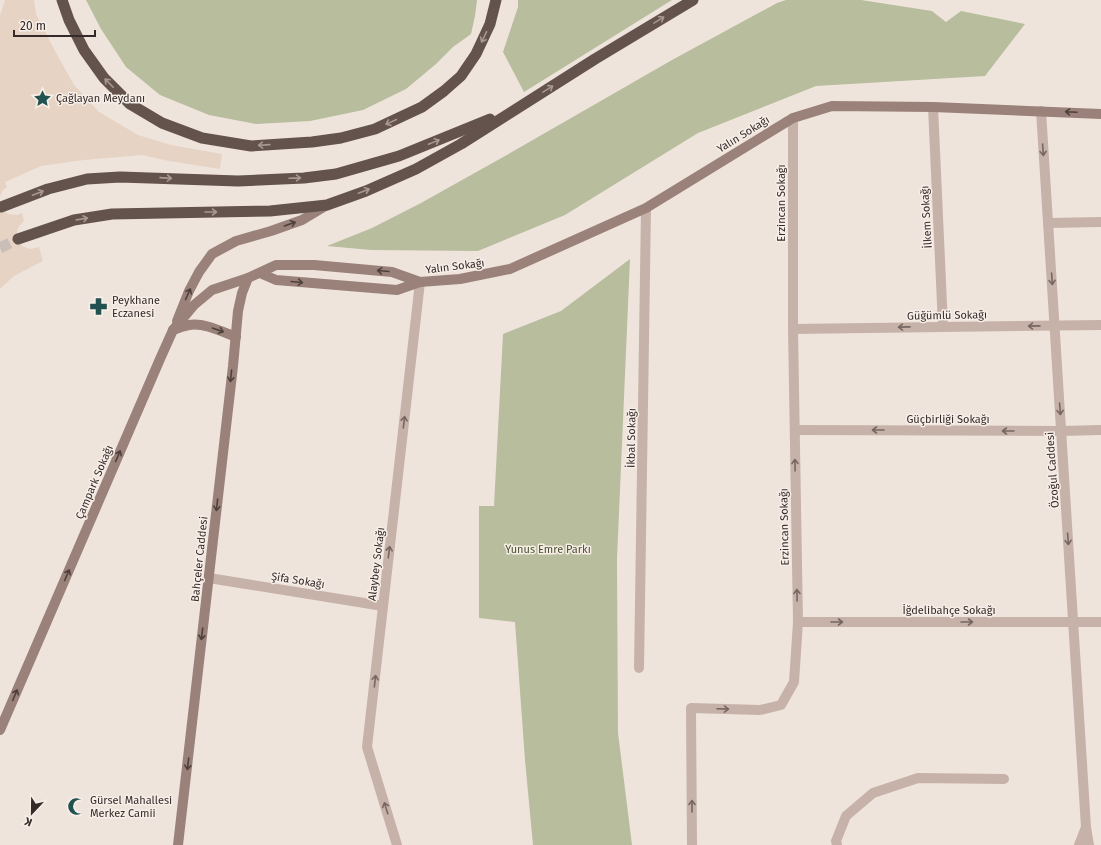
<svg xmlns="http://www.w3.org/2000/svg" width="1101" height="845" viewBox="0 0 1101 845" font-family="'Fira Sans',sans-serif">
<rect width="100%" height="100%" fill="#efe4dc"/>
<g fill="#b7bd9d">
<polygon points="86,0 477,0 475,16 471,34 453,47 436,64 406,89 363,110 310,121 256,124 209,115 160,95 126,67 101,29"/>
<polygon points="518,0 672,0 524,92 503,52 518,7"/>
<polygon points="786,0 861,0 932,11 946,22 961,11 1025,24 985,76 816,86 698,133 565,215 478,251 371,250 327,246 372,228 421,203 505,156 672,60 777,3"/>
<polygon points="630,259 617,559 618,733 632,845 533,845 525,760 515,622 479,618 479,506 494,506 503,334 561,311"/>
</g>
<g fill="#e6d3c4">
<polygon points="5,0 34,0 36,14 54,49 74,85 99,112 138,135 171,145 222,154 220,169 169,161 142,155 84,160 41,166 5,182 7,187 3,190 0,196 0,15"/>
<polygon points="0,203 4,211 8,214 17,215 22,213 24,221 21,224 18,228 17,233 19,241 22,246 30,249 39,247 43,261 14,276 0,289"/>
</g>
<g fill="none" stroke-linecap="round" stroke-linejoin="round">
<polyline stroke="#cabfb8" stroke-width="11" stroke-dasharray="11 5.5" stroke-linecap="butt" points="0,248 18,239"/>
<polyline stroke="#c6b2a9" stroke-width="10" points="837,845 836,841 846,816 873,793 918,778 1004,779"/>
<g stroke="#c6b2a9" stroke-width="10">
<polyline points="933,107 943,326"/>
<polyline points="1048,223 1101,222"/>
<polyline points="793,329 1101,325"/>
<polyline points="795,430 1061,431 1101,430"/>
<polyline points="209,578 383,606"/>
<polyline points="798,622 1101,622"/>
<polyline points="639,668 646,208"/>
<polyline points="397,845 367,747 420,282"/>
<polyline points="692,845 691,708 760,710 781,705 794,682 798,622 793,329 793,118"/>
</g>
<g stroke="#c6b2a9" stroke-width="10">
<polyline points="1041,111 1086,827 1089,845"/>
<polyline points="1079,845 1086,827"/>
</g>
<g stroke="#9a827a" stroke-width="10">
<polyline points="260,273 276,280 397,290 420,282 460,279 510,269 646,208 793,118 832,106 933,107 1101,114"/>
<polyline points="177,321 189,291 199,272 212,254 236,241 271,231 302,220 327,205"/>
<path d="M173,330C178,328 184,326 189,325C203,322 223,332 236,337"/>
<polyline points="0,730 160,359 173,330 194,305 212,290 248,278 276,265 314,265 392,272 420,282"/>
<polyline points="178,845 233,366 238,311 242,293 248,278"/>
</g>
<g stroke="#64524d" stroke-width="11">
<polyline points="62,0 69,20 84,50 104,78 130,104 162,123 202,138 251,146 312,142 341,138 375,129 422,107 444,91 461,76 476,54 490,24 496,0"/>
<polyline points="1,207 48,189 87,179 120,177 238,181 304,178 336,174 399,156 490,119"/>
<polyline points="18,239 74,220 112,214 270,211 327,205 366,191 416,169 461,144 595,59 693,0"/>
</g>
</g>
<defs><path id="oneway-shaft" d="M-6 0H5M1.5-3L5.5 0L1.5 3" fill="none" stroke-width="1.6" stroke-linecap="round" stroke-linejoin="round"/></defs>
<g stroke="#a79893">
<use href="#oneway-shaft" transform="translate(659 20) rotate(-31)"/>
<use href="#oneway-shaft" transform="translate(484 37) rotate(116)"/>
<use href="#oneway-shaft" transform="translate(109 83) rotate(-135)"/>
<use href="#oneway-shaft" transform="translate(548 89) rotate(-32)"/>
<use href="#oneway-shaft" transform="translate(391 122) rotate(155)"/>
<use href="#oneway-shaft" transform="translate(434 142) rotate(-22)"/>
<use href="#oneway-shaft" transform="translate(264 145) rotate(176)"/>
<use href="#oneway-shaft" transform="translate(166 178) rotate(4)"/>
<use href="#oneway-shaft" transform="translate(295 178) rotate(-2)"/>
<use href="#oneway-shaft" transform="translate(364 191) rotate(-21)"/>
<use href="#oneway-shaft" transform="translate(38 193) rotate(-21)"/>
<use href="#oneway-shaft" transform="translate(211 212)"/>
<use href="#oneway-shaft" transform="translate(82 219) rotate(-10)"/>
</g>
<g stroke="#4e403c">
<use href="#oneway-shaft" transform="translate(1071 112) rotate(-177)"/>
<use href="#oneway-shaft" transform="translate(290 224) rotate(-19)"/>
<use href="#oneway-shaft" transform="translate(383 271) rotate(-175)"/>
<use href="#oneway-shaft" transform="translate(297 282) rotate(5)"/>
<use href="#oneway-shaft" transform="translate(188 294) rotate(-66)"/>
<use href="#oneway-shaft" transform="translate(218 330) rotate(19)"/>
<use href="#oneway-shaft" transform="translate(231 376) rotate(96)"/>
<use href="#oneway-shaft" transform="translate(118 456) rotate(-67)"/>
<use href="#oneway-shaft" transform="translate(217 505) rotate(96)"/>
<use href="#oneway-shaft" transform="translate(67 575) rotate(-67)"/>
<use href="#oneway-shaft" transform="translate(202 634) rotate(97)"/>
<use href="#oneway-shaft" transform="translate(15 695) rotate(-67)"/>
<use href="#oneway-shaft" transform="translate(188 764) rotate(97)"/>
</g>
<g stroke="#766762">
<use href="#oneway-shaft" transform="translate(1043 150) rotate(86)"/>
<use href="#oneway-shaft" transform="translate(1052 279) rotate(86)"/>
<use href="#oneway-shaft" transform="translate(1034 326) rotate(179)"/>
<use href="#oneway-shaft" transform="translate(904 327) rotate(179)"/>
<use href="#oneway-shaft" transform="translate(1060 409) rotate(86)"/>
<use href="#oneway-shaft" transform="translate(404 422) rotate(-83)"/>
<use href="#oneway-shaft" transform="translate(878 430) rotate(-180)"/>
<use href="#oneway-shaft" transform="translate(1008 431) rotate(-180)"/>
<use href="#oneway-shaft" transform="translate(795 465) rotate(-91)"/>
<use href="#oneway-shaft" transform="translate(1068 539) rotate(86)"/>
<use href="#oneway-shaft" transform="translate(389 552) rotate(-83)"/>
<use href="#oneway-shaft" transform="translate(797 595) rotate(-91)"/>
<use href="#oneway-shaft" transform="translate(837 622)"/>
<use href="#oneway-shaft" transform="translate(967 622)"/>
<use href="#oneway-shaft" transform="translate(375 681) rotate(-84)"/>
<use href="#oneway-shaft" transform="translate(723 709) rotate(2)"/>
<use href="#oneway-shaft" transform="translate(692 806) rotate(-90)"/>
<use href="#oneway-shaft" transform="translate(386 808) rotate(-107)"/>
</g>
<defs>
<symbol id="sight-bare" viewBox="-9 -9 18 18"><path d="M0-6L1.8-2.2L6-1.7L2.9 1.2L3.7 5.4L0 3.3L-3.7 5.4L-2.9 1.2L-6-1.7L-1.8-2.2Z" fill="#21524f" stroke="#f8eee8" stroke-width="2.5" paint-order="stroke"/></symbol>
<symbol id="pharmacy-bare" viewBox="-9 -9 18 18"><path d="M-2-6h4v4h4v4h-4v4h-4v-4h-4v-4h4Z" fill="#21524f" stroke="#f8eee8" stroke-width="2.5" paint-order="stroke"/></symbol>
<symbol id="mosque-bare" viewBox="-9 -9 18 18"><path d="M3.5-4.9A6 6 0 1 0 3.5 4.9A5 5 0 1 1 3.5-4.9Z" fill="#21524f" stroke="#f8eee8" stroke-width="2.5" paint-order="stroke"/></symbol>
</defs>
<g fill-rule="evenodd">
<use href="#sight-bare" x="30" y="86" width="25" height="25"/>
<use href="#pharmacy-bare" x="86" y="294" width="25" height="25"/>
<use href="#mosque-bare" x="64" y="794" width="25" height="25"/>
</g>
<g text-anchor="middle" stroke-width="3" stroke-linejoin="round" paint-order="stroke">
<g font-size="11" fill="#342a28" stroke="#f8eee8" text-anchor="start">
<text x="56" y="102">Çağlayan Meydanı</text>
<text x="112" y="304">Peykhane<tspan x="112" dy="13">Eczanesi</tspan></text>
<text x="90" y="804">Gürsel Mahallesi<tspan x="90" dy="13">Merkez Camii</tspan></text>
</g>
<g font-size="11" fill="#342a28" stroke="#f8eee8">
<text transform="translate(743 134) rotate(-32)" y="4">Yalın Sokağı</text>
<text transform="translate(781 203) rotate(-90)" y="4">Erzincan Sokağı</text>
<text transform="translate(926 217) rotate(-93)" y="4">İlkem Sokağı</text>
<text transform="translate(455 266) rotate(-7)" y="4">Yalın Sokağı</text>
<text transform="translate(947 315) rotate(-1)" y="4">Güğümlü Sokağı</text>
<text x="948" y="423">Güçbirliği Sokağı</text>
<text transform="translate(631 438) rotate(-89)" y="4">İkbal Sokağı</text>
<text transform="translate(1052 470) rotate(-94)" y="4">Özoğul Caddesi</text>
<text transform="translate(94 482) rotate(-67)" y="4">Çampark Sokağı</text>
<text transform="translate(784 527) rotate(-91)" y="4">Erzincan Sokağı</text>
<text transform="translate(199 559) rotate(-84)" y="4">Bahçeler Caddesi</text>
<text transform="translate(376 564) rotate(-83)" y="4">Alaybey Sokağı</text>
<text transform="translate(298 580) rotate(9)" y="4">Şifa Sokağı</text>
<text x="949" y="614">İğdelibahçe Sokağı</text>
</g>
<g font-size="11" fill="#48502e" stroke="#f8eee8">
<text x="548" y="553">Yunus Emre Parkı</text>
</g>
</g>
<g transform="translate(32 813) rotate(202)" stroke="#f8eee8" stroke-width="3" paint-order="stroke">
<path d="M0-3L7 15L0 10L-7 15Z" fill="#342a28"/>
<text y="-6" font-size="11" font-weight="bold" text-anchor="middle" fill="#342a28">K</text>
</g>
<path d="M14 30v6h81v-6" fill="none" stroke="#342a28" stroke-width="2"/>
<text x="20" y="30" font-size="12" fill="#342a28" stroke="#f8eee8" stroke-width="3" paint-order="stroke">20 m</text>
</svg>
